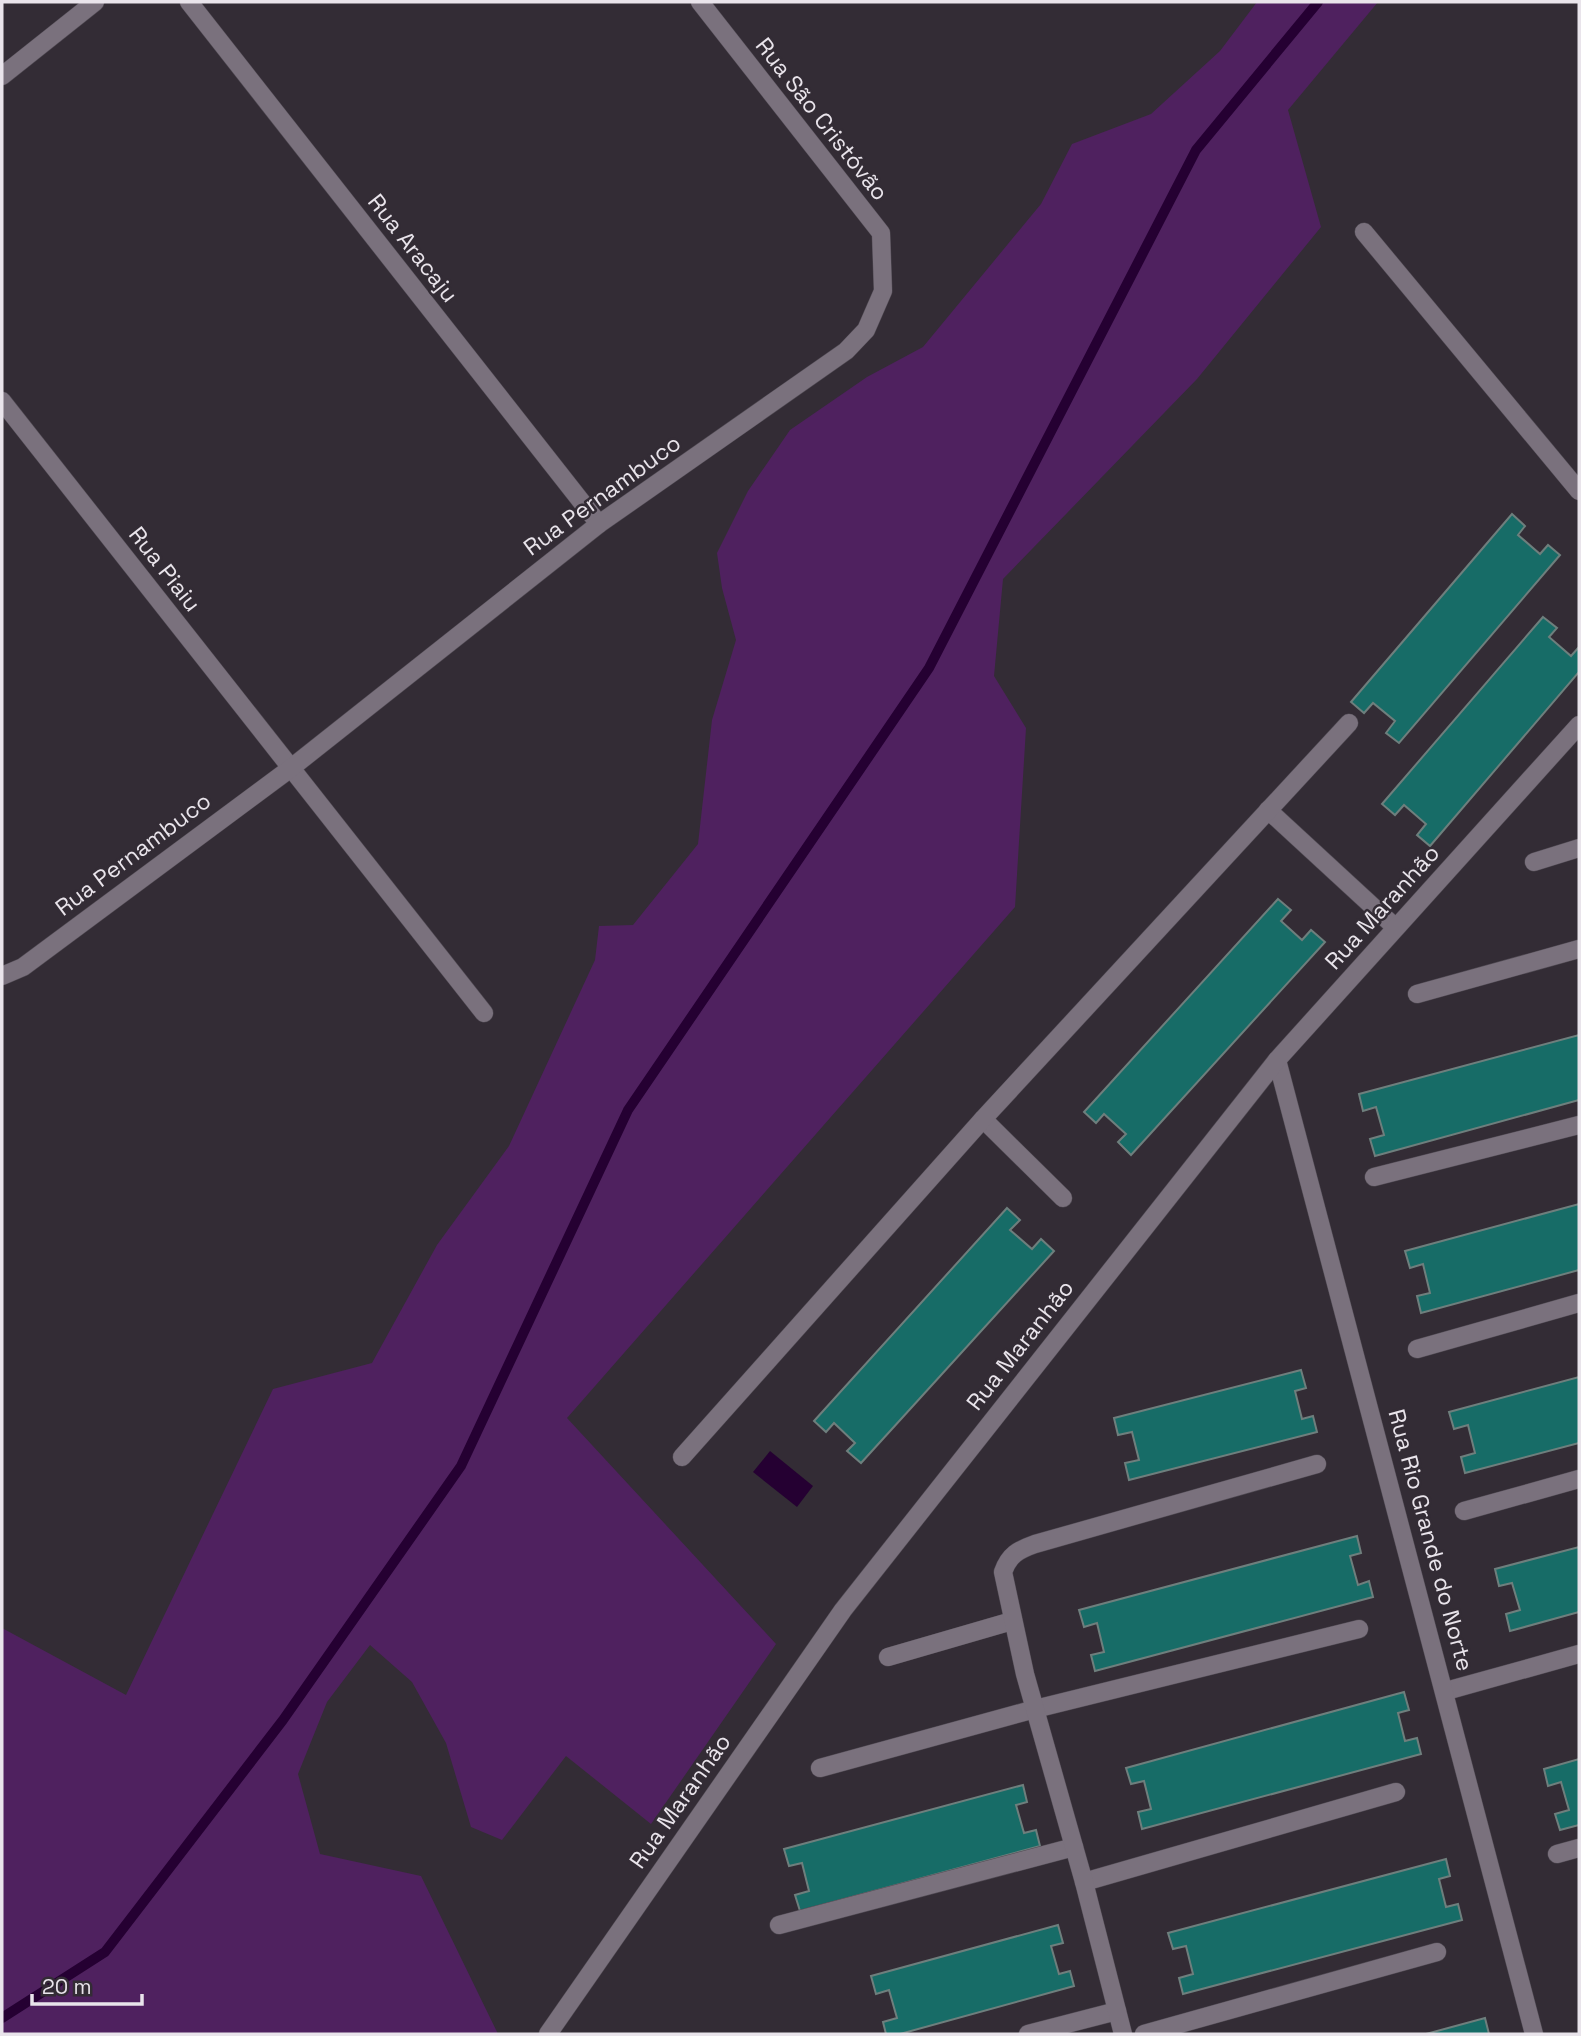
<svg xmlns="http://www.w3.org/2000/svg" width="1581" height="2036" viewBox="0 0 1581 2036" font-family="'Space Grotesk',sans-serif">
<rect width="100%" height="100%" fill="#332c35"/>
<polygon fill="#4f215f" points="1257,2 1378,2 1288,110 1321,227 1197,379 1003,579 994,676 1026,728 1015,907 567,1418 776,1644 651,1824 566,1756 502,1840 471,1827 446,1743 412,1682 370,1645 327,1702 298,1774 320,1854 421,1876 498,2034 2,2034 2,1628 126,1695 273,1389 372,1363 437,1245 509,1146 595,960 599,926 633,925 698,844 712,720 736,640 722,588 717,553 748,491 790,430 867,377 923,347 1041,204 1072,144 1151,114 1220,51"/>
<polygon fill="#250032" points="770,1451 813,1486 797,1507 753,1472"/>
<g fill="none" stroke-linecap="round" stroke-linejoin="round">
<polyline stroke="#250032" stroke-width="10" points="2,2018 105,1952 283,1720 461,1466 628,1110 929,668 1196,150 1318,2"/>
</g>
<g fill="#176c67" stroke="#6e7f7d" stroke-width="2">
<polygon points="1512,514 1525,526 1518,535 1540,554 1548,545 1560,555 1399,743 1386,733 1395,721 1373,703 1364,713 1351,702"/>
<polygon points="1543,617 1557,628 1549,637 1571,656 1579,647 1579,672 1430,846 1417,835 1426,824 1404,805 1395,815 1382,804"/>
<polygon points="1278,899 1291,910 1281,921 1302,940 1311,930 1325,942 1131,1155 1118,1142 1126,1134 1104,1114 1096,1123 1084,1112"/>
<polygon points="1579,1035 1579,1100 1375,1156 1370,1139 1384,1135 1376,1107 1363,1111 1359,1094"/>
<polygon points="1579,1204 1579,1270 1421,1313 1417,1296 1430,1293 1423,1264 1410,1268 1405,1251"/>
<polygon points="1007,1208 1020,1220 1010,1230 1032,1249 1041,1239 1054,1251 861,1463 847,1451 855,1443 834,1423 826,1432 814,1421"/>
<polygon points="1301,1370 1306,1388 1295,1391 1302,1419 1313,1416 1317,1432 1129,1480 1125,1463 1139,1460 1132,1432 1118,1435 1114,1418"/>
<polygon points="1579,1377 1579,1443 1465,1473 1461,1457 1475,1453 1468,1425 1454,1429 1449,1412"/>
<polygon points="1357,1536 1361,1553 1350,1556 1358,1585 1369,1581 1373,1597 1095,1671 1091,1655 1104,1652 1097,1623 1084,1627 1079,1610"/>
<polygon points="1579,1547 1579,1612 1510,1631 1506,1614 1520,1610 1512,1583 1499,1586 1495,1569"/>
<polygon points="1404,1692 1409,1710 1398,1713 1405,1741 1417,1738 1421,1754 1142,1829 1138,1812 1151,1809 1144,1781 1131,1784 1126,1768"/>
<polygon points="1579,1759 1579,1825 1560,1830 1555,1814 1569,1810 1561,1782 1548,1786 1544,1769"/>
<polygon points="1023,1785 1027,1802 1016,1805 1024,1833 1036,1830 1040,1846 800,1911 795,1895 809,1891 802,1863 789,1866 784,1849"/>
<polygon points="1446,1859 1450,1876 1439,1879 1446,1907 1458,1904 1462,1920 1183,1994 1179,1978 1193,1974 1186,1946 1173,1949 1168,1933"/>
<polygon points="1058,1925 1063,1943 1051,1946 1059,1974 1070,1971 1074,1986 900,2034 886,2034 883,2022 897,2018 889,1990 876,1994 871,1976"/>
<polygon points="1485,2018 1489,2034 1426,2034"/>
</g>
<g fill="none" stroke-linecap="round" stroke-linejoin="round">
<defs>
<g id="lane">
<polyline points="1268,810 1395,927"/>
<polyline points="1534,862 1579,848"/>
<polyline points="1417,994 1579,949"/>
<polyline points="983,1119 1063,1198"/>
<polyline points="1374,1177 1579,1125"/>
<polyline points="1417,1349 1579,1303"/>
<polyline points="682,1457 983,1119 1349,723"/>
<polyline points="1464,1511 1579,1479"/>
<polyline points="888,1657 1012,1621"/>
<polyline points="1446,1691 1579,1654"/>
<polyline points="820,1768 1035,1709 1359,1629"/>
<polyline points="1557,1854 1579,1848"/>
<polyline points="1084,1882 1396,1792"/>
<polyline points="779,1925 1074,1847"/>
<polyline points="1028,2034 1117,2011"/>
<path d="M1123,2034L1084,1882L1025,1674L1003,1572C1009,1555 1018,1550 1035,1544L1317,1464"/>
<polyline points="1144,2034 1437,1952"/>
</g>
<g id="street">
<polyline points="189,2 599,524"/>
<polyline points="2,76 95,2"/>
<polyline points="1364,232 1579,491"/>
<polyline points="2,401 484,1013"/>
<polyline points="2,976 23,967 291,768 599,524 846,351 866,330 883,291 881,233 700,2"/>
<polyline points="1277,1060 1534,2034"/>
<polyline points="548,2034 843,1610 1277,1060 1579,725"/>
</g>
</defs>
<use href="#lane" stroke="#504a53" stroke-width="19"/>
<use href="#street" stroke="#504a53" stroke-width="19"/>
<use href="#lane" stroke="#7a717d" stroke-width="18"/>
<use href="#street" stroke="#7a717d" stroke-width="18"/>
</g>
<g text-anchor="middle" stroke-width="5" stroke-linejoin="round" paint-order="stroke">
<g font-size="23" fill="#e9e4eb" stroke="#332c35">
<text transform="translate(822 119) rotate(52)" y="8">Rua São Cristóvão</text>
<text transform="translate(413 248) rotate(52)" y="8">Rua Aracaju</text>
<text transform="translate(602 495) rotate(-36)" y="8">Rua Pernambuco</text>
<text transform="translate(165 569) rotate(52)" y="8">Rua Piaiu</text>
<text transform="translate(133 854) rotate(-37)" y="8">Rua Pernambuco</text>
<text transform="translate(1382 907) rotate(-48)" y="8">Rua Maranhão</text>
<text transform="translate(1020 1345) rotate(-52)" y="8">Rua Maranhão</text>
<text transform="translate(1431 1540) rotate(75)" y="8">Rua Rio Grande do Norte</text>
<text transform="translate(680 1801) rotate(-55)" y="8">Rua Maranhão</text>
</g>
</g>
<rect width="1581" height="2036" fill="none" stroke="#e9e4eb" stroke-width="7"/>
<path d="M32 1994v10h110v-10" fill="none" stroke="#e9e4eb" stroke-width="3.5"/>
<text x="42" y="1994" font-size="21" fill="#e9e4eb" stroke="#332c35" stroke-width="5" paint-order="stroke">20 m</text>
</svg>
